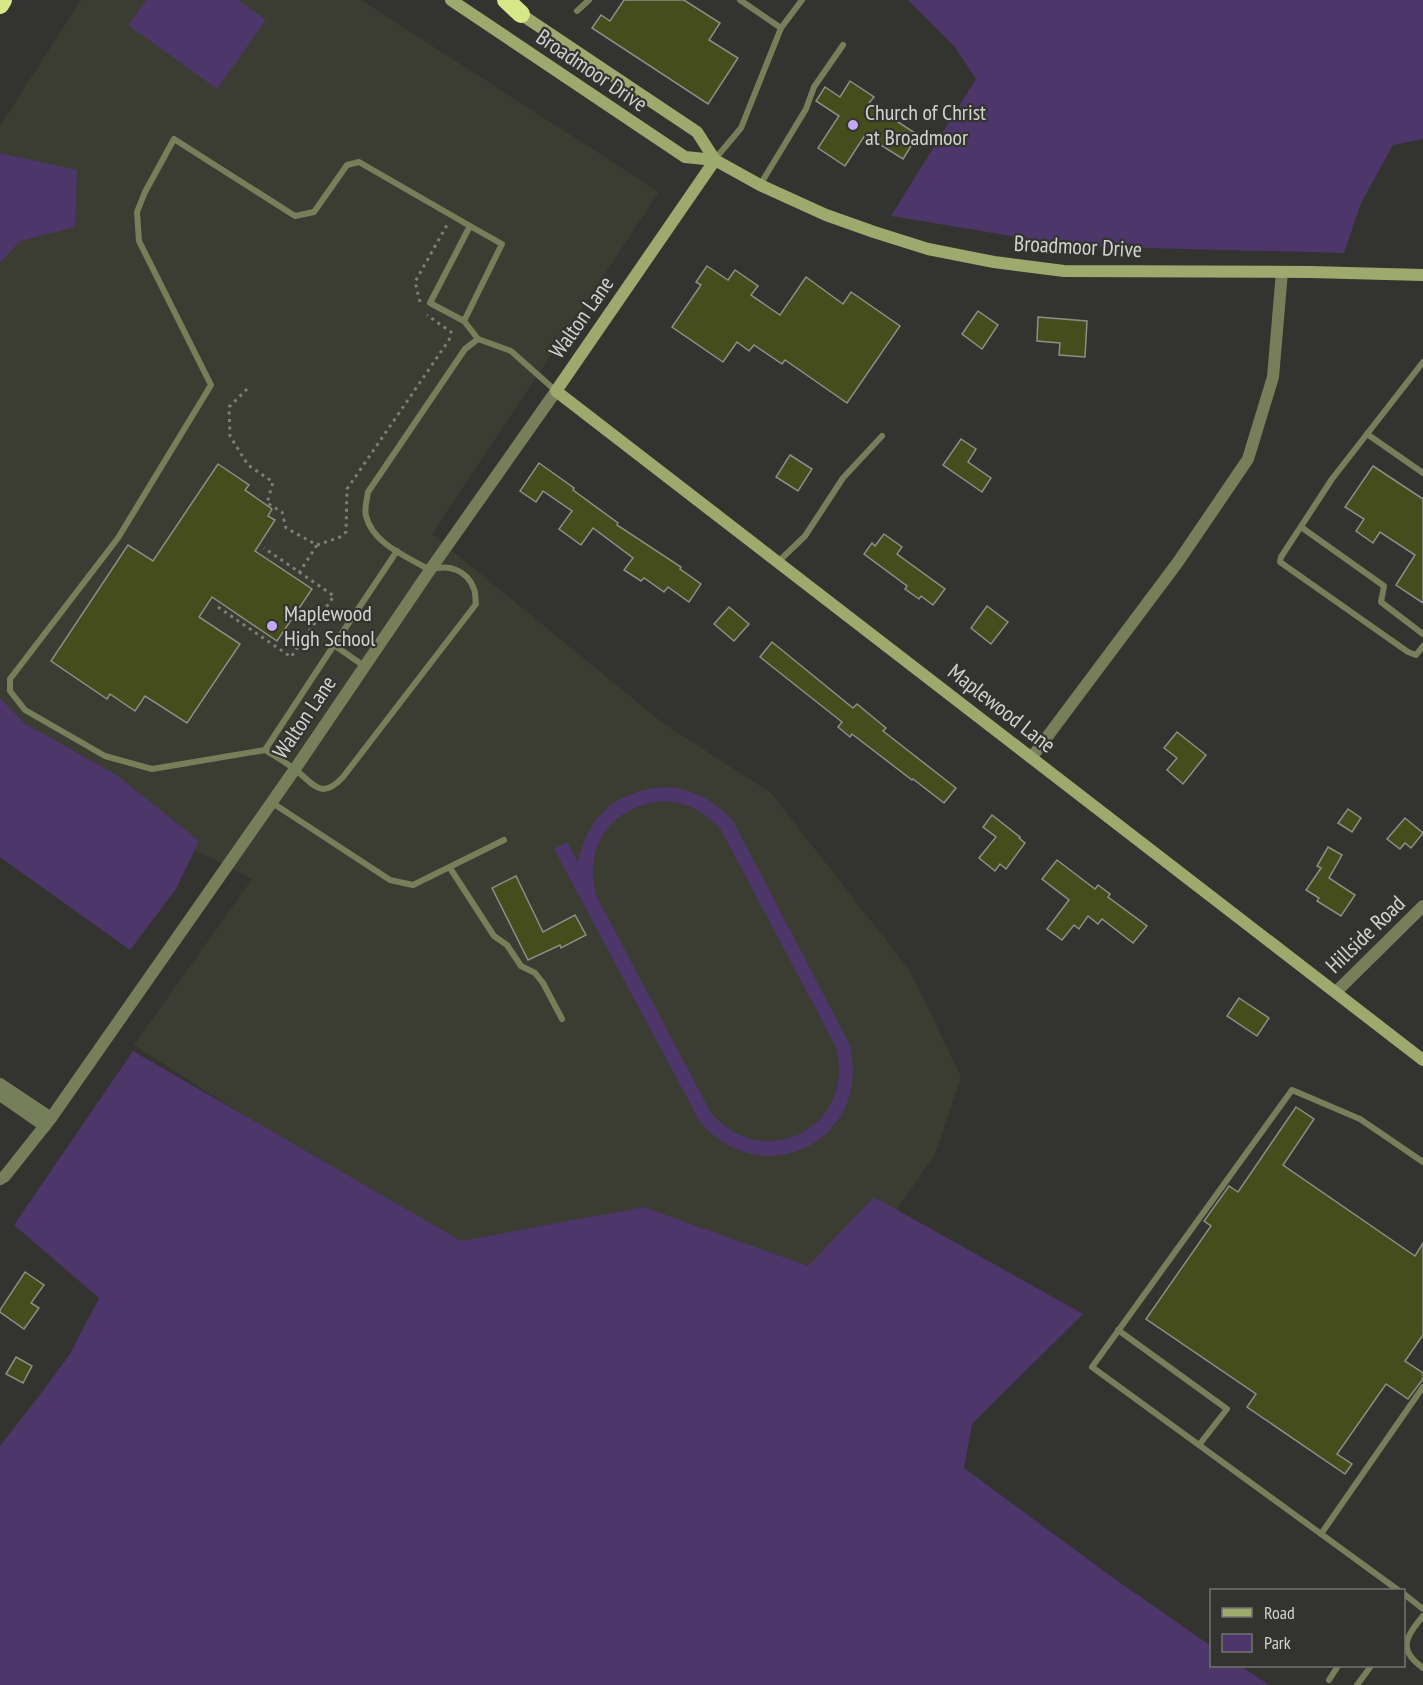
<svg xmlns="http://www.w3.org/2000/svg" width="1423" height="1685" viewBox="0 0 1423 1685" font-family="'PT Sans Narrow',sans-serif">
<rect width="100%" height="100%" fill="#33342f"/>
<polygon fill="#3b3d32" points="81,0 361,0 659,192 432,534 660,721 771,793 910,971 961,1077 936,1152 762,1409 724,1425 134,1045 252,879 199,852 9,727 0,719 0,126"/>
<g fill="#4c366a" fill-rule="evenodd">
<polygon points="147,0 238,0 266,20 217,89 128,25"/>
<polygon points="908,0 1423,0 1423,139 1393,145 1361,203 1344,253 1071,246 891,216 976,79 954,46"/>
<polygon points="0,153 77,170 75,227 20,241 0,263"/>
<polygon points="0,698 24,723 118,776 199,841 176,889 130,950 0,857"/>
<path d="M663,787C692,788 713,799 733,821L849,1043C875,1139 764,1196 700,1122L554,849L567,842L578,862C588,816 616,791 663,787ZM663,801C687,802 705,812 721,830L836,1047C857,1127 765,1175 711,1113L596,895C583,845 612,806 663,801Z"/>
<polygon points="133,1051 461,1241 644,1207 808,1266 874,1197 1083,1314 972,1424 964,1468 1112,1577 1211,1646 1212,1666 1241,1666 1269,1685 0,1685 0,1446 39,1396 70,1354 99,1298 14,1225"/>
</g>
<g fill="#464d1c" stroke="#8d8e88" stroke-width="1.5">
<polygon points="624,0 684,0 720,23 709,40 738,58 708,104 592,28 601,15 610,21"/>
<polygon points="850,81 874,97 869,103 918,135 903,159 865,135 845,166 818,148 839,116 816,101 825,87 840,97"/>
<polygon points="707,266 728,280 735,270 758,286 751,295 780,315 806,277 843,304 851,292 900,326 847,403 785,360 782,364 754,345 749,351 737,342 723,362 672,327 701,285 696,282"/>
<polygon points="978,311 998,325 982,349 962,334"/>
<polygon points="1038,317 1087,321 1085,357 1059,355 1060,343 1037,341"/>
<polygon points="961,439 976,449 968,462 991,478 982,492 943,465"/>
<polygon points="790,455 812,469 798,491 776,477"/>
<polygon points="539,463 574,488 573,490 618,523 617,525 681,567 680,569 701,584 689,602 668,587 664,592 644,578 641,581 624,570 633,558 593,528 581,545 559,529 572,511 543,491 536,502 520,491"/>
<polygon points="218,464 249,485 245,490 272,509 268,516 275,520 255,551 312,589 277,641 212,597 199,617 240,644 187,723 145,696 135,711 110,694 107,699 51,661 128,545 153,561"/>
<polygon points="1373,466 1423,499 1423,603 1396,585 1415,555 1380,532 1373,543 1356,531 1364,519 1345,507"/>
<polygon points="884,534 902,547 897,554 945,589 933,605 921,596 919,599 905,589 907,586 864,554 872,543 875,546"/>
<polygon points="987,606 1008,622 991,644 971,628"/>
<polygon points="729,607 749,624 734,641 714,624"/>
<polygon points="772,642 853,708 857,704 886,728 883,731 956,788 944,803 913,779 912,780 852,734 850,737 838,727 842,722 760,657"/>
<polygon points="1177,732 1206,755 1183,784 1167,770 1177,758 1164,748"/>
<polygon points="1348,809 1361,818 1352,832 1338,823"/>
<polygon points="992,815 1020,837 1019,838 1025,843 1006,869 1000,864 995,871 979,858 996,837 983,827"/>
<polygon points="1405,818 1423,833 1411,848 1405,843 1400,849 1387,839"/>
<polygon points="1328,847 1342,855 1329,878 1355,895 1341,916 1317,901 1319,898 1306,890 1321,868 1317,866"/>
<polygon points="1057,860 1095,889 1098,885 1110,894 1108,897 1147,926 1133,943 1102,919 1098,924 1088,916 1079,929 1074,925 1062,940 1047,929 1069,900 1042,879"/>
<polygon points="516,876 543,932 575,915 586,935 561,948 560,945 528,960 492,888"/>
<polygon points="1239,998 1269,1018 1257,1036 1227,1016"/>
<polygon points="1296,1107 1314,1119 1283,1165 1415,1256 1423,1243 1423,1335 1405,1361 1423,1373 1423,1379 1408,1399 1386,1384 1337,1454 1352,1464 1345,1474 1247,1407 1256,1394 1146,1319 1211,1226 1204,1221 1229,1186 1238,1192"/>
<polygon points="25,1272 44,1285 31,1303 39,1308 24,1329 0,1312 0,1310"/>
<polygon points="16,1357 32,1366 23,1383 6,1374"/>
</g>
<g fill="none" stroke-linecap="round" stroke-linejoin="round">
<g stroke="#7d7e79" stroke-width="3" stroke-dasharray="3 4.5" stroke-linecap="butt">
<polyline points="420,302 415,282 447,225"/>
<polyline points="247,389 229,407 230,436 248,465 273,482 267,503 282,512 286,528 317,545 340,537 346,532 347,489 449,340 451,332 427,315"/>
<polyline points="299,573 317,545"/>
<polyline points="218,607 291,657 334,596 264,548"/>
</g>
<g stroke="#777f5a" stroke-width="6">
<polyline points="740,0 781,28"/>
<polyline points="577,11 589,0"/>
<polyline points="715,159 741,128 781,28 802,0"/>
<polyline points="760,185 806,109 814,87 843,45"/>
<polyline points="464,321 502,244 470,226 430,303 464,321 478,339"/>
<polyline points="1423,362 1332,479 1281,557 1280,562 1408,652 1416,655 1423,646"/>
<polyline points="1367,434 1423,473"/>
<polyline points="1301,527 1384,586 1381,602 1423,634"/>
<path d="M397,551L334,645L265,750C275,756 285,762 293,768C313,782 320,802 343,777L476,604C475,600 476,593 474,589C467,569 447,564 430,570C406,556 373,544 366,516C364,509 367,499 368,492L465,349L478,339L511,351L556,391"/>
<polyline points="778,562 805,536 843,478 882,436"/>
<polyline points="334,645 364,666"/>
<polyline points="265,750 152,769 105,756 25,710 10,691 10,679 118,538 211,385 139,241 137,212 145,192 174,139 295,216 314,212 347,165 359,162 470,226"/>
<polyline points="271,802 390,880 413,885 504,840"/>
<polyline points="450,868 494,936 507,945 521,966 535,973 543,983 562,1019"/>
<polyline points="1118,1330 1227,1409 1199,1445"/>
<polyline points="1321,1534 1423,1387"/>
<polyline points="1398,1590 1092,1367 1292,1090 1360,1119 1423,1162"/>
<polyline points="1404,1594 1423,1609"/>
<path d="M1423,1616C1406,1637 1397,1649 1423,1668"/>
<polyline points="1329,1680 1338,1666"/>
<polyline points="1357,1685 1371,1666"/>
</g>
<g stroke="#777f5a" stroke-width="12">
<polyline points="1032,757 1178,562 1248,459 1273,377 1282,272"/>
<polyline points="1336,992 1423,906"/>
<polyline points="0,1084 51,1118"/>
<polyline points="0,1095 45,1126"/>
<polyline points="0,1179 5,1176 51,1118 295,769 430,570 556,391"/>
</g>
<g stroke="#9ea96e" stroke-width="12">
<polyline points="451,0 685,157 715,160 760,185 826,215 874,232 928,249 994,262 1064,271 1311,272 1423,275"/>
<polyline points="516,11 697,132 715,160"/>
<polyline points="715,160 556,391 1423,1060"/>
</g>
<g stroke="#d6e789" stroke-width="18">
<polyline points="506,0 521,14"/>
<polyline points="0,5 3,0"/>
</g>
</g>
<g fill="#c4a7f1" stroke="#33342f" stroke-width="2">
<circle cx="853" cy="125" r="6"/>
<circle cx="272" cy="626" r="6"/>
</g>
<g text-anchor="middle" stroke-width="4.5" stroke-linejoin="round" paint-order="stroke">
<g font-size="22" fill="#d2d3d0" stroke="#33342f">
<text transform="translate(592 70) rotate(34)" y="8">Broadmoor Drive</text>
<text transform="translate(1078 246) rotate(3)" y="8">Broadmoor Drive</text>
<text transform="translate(581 317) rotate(-55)" y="8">Walton Lane</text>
<text transform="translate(1002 708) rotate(38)" y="8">Maplewood Lane</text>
<text transform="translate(304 717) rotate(-56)" y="8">Walton Lane</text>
<text transform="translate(1365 934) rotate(-44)" y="8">Hillside Road</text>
</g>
<g font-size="22" fill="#d2d3d0" stroke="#33342f" text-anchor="start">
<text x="865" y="120">Church of Christ<tspan x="865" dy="25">at Broadmoor</tspan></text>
<text x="284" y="621">Maplewood<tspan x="284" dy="25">High School</tspan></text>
</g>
</g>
<rect x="1210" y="1589" width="195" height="78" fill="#33342f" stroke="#73746f" stroke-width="1.5"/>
<rect x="1222" y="1608" width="30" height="9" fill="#9ea96e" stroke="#73746f" stroke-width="1.5"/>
<text x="1264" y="1619" font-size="18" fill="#d2d3d0">Road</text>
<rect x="1222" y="1634" width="30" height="18" fill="#4c366a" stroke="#73746f" stroke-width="1.5"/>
<text x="1264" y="1649" font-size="18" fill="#d2d3d0">Park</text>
</svg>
